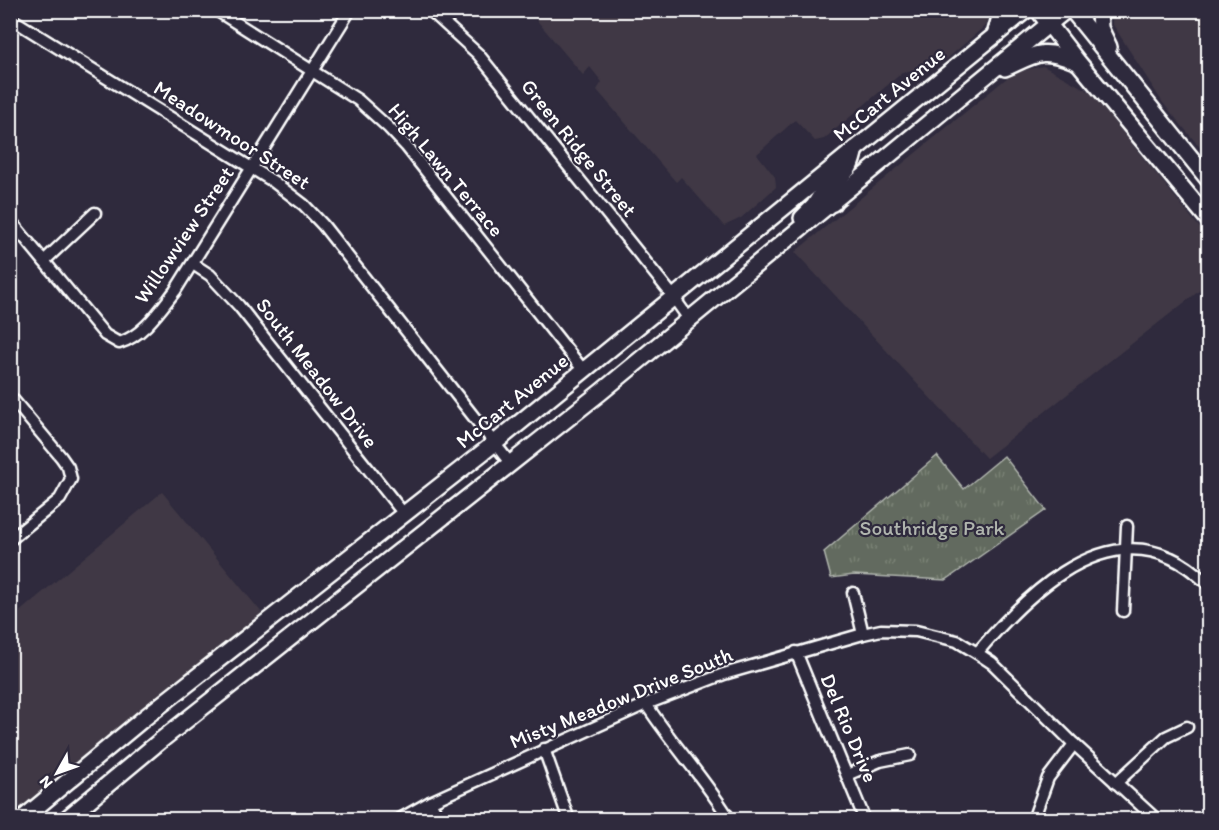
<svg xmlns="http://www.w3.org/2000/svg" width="1219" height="830" viewBox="0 0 1219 830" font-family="Itim,sans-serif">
<defs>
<pattern id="grass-tufts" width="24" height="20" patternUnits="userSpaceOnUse" patternTransform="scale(1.5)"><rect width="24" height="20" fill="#626b5e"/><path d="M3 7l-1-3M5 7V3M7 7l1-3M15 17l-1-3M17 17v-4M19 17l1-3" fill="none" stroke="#7a8176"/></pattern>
</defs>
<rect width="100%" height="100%" fill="#2f2a3d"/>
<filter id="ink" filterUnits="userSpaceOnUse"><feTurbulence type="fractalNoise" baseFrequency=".0167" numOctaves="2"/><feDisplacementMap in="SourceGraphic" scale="12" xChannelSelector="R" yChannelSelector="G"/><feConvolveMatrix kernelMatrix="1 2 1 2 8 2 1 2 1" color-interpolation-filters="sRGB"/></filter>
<g filter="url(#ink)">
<g fill="#403945">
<polygon points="529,11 991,11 986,25 948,58 928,71 903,72 824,139 815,141 795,120 757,154 775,177 776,187 741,218 724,226 681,177 676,182 597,90 602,82 590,67 583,75"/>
<polygon points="1113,11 1208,11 1208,157 1163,103 1112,23"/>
<polygon points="1043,66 1090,92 1208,238 1208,284 986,458 795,252 1013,73"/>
<polygon points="162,492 262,613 11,815 11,619"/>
</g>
<polygon fill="url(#grass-tufts)" stroke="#b0b5ae" stroke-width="1.5" points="937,456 964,489 1004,456 1046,510 946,580 854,575 831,578 824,552"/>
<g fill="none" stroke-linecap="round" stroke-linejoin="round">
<defs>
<g id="street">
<polyline points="216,10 358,100 389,128 406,146 584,371"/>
<polyline points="430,10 478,54 669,291 689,319"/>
<polyline points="10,18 274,182 304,205 323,225 510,463"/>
<path d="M10,220L105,335L119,343C143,336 160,310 175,291L350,10"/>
<polyline points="44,261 95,213"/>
<polyline points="193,264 210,275 239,306 404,514"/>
<polyline points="10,396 61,457 68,467 71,479 60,499 10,540"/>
<polyline points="853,593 863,634"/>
<polyline points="1123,611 1127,526"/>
<polyline points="796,652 865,820"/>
<path d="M977,653C1021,601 1096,523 1171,558C1185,564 1197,574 1208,584"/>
<path d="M646,704C672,744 705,779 730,820"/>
<polyline points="544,749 569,820"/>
<polyline points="847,775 880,761 910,755"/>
<polyline points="1116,783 1166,737 1187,727"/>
<polyline points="430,802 440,820"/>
<polyline points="398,820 430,802 646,704 724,674 863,634 881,630 916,631 957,641 977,653 992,663 1074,744 1157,820"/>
<polyline points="1033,820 1048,778 1074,744"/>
</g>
<g id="secondary">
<polyline points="1038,10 1078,62 1208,219"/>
<polyline points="1072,10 1208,179"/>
<polyline points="1099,10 1100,28 1109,47"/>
<polyline points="995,35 1002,10"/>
<path d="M1005,68C1036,54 1042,47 1075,61"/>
<path d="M833,203C825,183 838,182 848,169C852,164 853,156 855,149"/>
<polyline points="802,218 814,206 821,195 823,188 817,181"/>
<polyline points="21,820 143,719 496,442 1026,10"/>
<polyline points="65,820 160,741 601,392 1066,10"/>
</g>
</defs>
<use href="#street" stroke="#fff" stroke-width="15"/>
<use href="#secondary" stroke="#fff" stroke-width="20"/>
<use href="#street" stroke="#2f2a3d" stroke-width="10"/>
<use href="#secondary" stroke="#2f2a3d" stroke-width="15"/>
</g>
</g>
<g text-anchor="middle" stroke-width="4.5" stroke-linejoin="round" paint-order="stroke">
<g font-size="21" fill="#fff" stroke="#2f2a3d">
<text transform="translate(889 94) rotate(-39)" y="7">McCart Avenue</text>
<text transform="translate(232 135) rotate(33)" y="7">Meadowmoor Street</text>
<text transform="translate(579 148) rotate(51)" y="7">Green Ridge Street</text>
<text transform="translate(446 170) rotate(50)" y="7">High Lawn Terrace</text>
<text transform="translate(184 235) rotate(-56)" y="7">Willowview Street</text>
<text transform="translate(317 373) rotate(52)" y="7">South Meadow Drive</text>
<text transform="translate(512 401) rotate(-39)" y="7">McCart Avenue</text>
<text transform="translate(621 698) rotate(-22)" y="7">Misty Meadow Drive South</text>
<text transform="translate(849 728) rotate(67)" y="7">Del Rio Drive</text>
</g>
<g font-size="21" fill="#b0b5ae" stroke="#2f2a3d">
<text x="932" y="535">Southridge Park</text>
</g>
</g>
<rect width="1219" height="830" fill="none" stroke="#2f2a3d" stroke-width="36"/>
<rect x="18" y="18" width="1183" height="794" fill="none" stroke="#fff" stroke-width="2" filter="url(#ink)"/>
<g transform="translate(57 773) rotate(230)" stroke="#2f2a3d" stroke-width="4.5" paint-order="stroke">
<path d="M0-4.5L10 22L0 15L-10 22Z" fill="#ffffff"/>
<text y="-9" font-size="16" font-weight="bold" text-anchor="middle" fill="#ffffff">N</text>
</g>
</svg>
